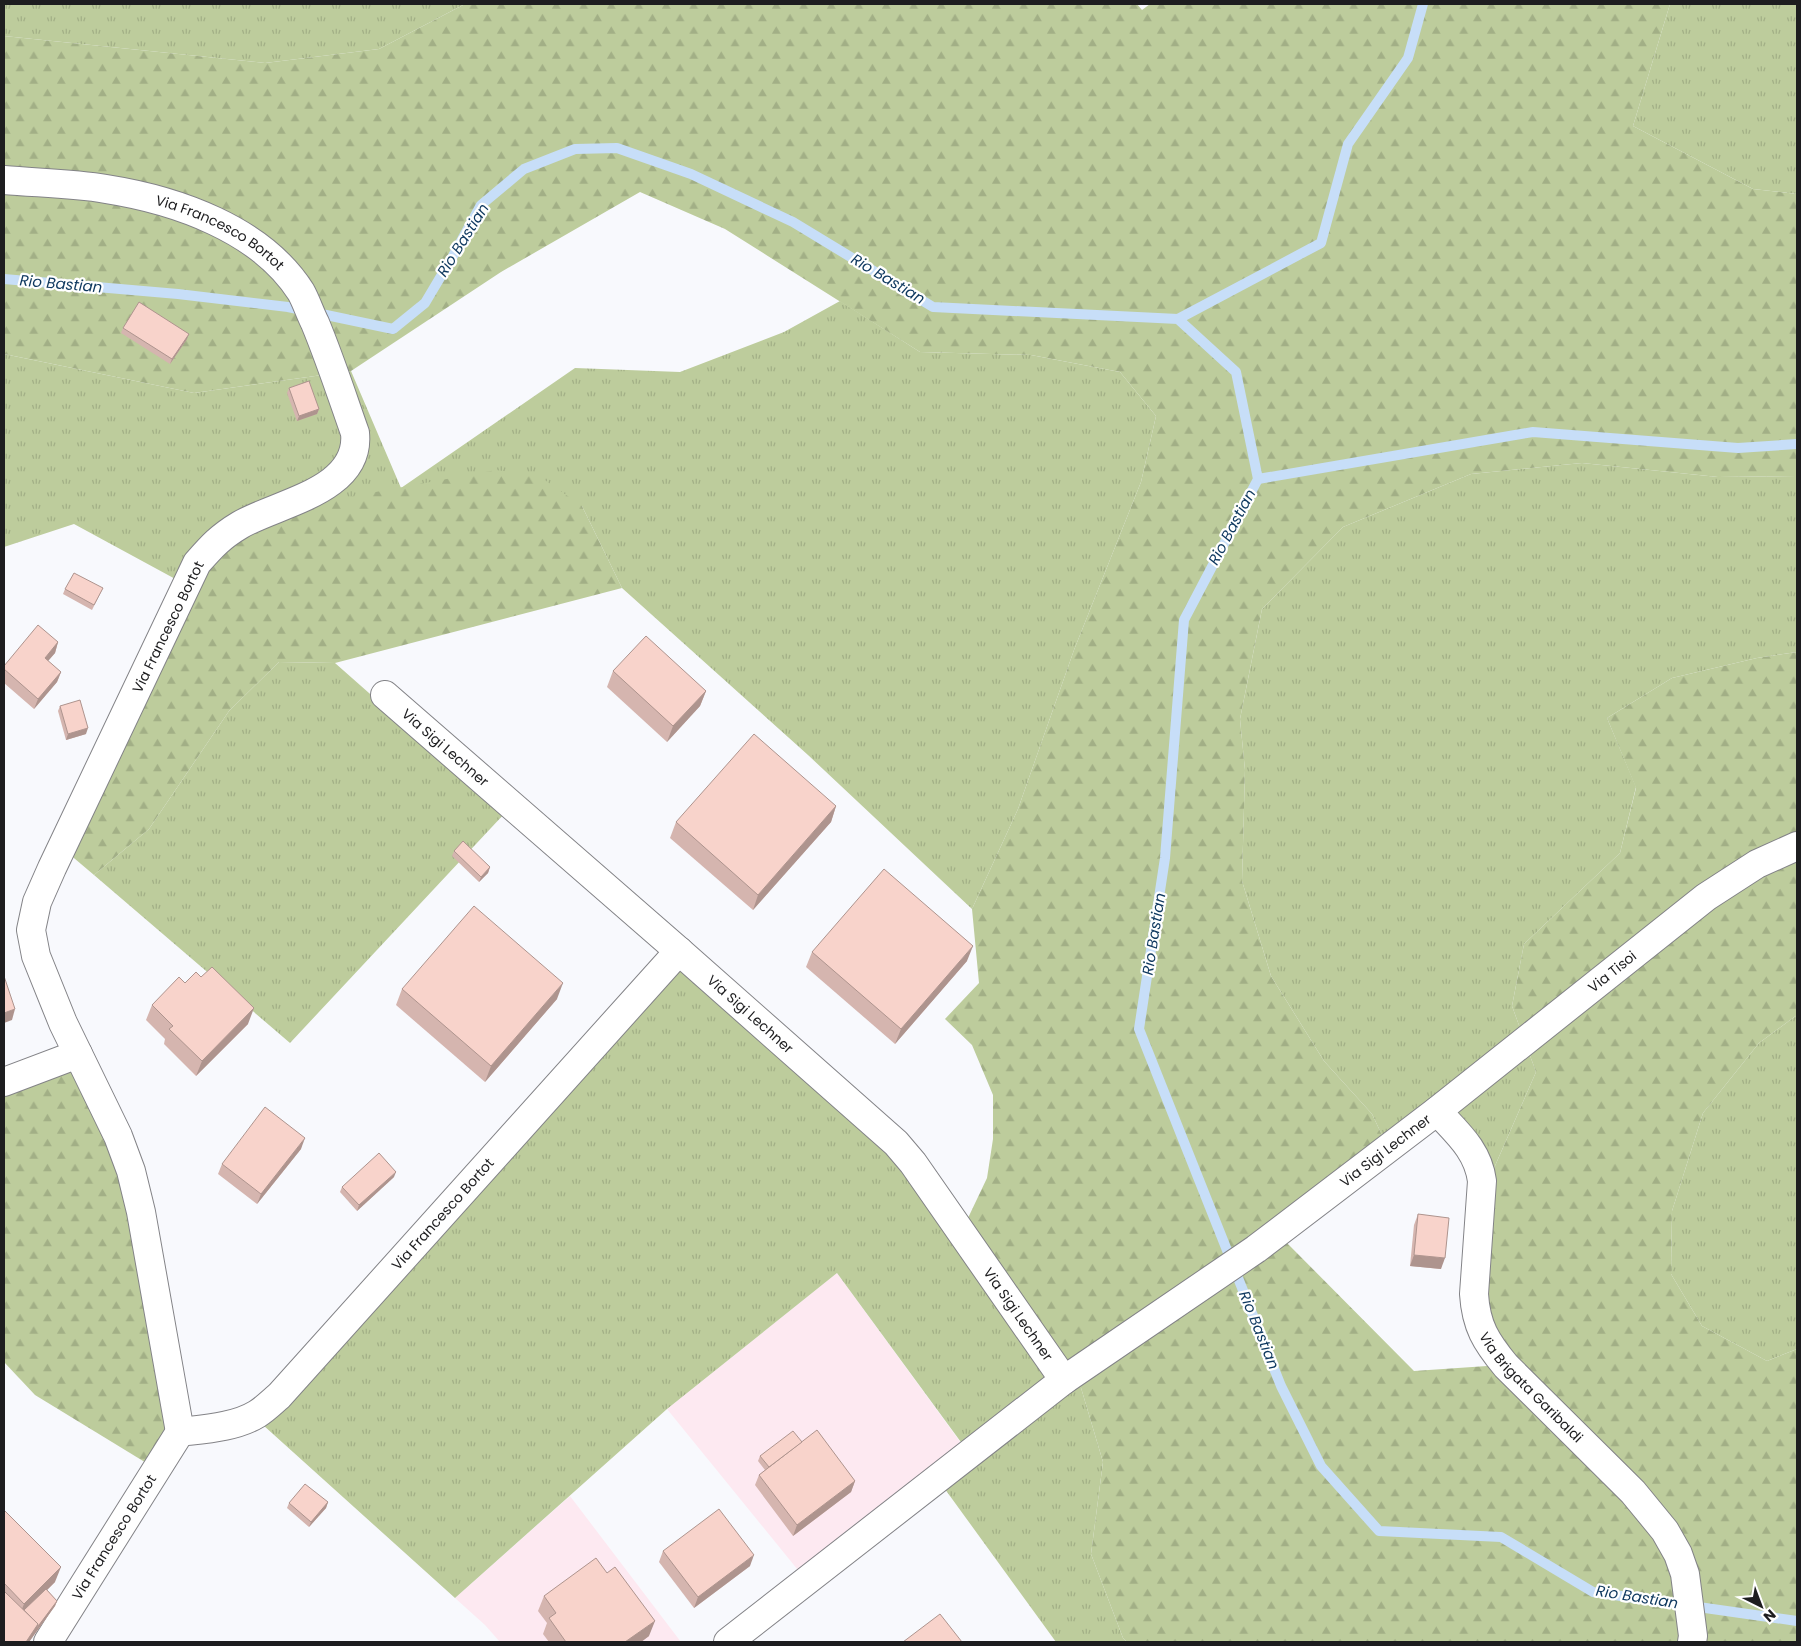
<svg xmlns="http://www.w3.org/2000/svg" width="1801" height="1646" viewBox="0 0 1801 1646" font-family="Poppins,sans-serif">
<defs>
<pattern id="grass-tufts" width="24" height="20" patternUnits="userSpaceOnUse" patternTransform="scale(1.25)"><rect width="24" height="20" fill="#bdcc9c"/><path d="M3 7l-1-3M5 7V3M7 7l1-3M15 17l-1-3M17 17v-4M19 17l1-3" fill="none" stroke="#a2af86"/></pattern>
<pattern id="forest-firs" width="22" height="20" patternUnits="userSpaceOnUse" patternTransform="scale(1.25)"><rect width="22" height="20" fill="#bdcc9c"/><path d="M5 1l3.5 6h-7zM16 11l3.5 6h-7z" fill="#a2af86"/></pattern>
</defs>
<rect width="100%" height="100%" fill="#f8f9fd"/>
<g fill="#fde9f1">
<polygon points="837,1273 966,1450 802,1575 667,1409"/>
<polygon points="570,1496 681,1642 500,1642 485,1625 455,1598"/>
</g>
<g fill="url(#grass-tufts)">
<polygon points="4,4 465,4 379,49 265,63 4,36"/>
<polygon points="1670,4 1797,4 1797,194 1753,189 1633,126"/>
<polygon points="840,301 920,352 1031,355 1120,372 1156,416 1141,482 1074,650 1018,809 972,909 808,755 622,588 582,506 179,581 74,524 4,547 4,354 194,393 351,371 401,488 575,368 680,372 784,332"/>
<polygon points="1582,463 1718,477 1797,476 1797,652 1757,658 1672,678 1607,718 1636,787 1620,853 1524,944 1512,1006 1536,1072 1491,1175 1452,1101 1390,1152 1372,1114 1324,1061 1271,976 1242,881 1245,770 1240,719 1262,609 1343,527 1471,474"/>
<polygon points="279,662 335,663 505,813 290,1043 94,875 149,829 229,711"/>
<polygon points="682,941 897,1133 1079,1381 1103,1462 1091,1554 1123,1638 1127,1642 1056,1642 934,1474 966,1449 837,1273 667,1409 455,1598 263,1425"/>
<polygon points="1797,1015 1797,1349 1767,1361 1702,1326 1671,1274 1672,1211 1703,1113 1759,1043"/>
</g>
<g fill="url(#forest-firs)">
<polygon points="465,4 1137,4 1142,10 1150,4 1670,4 1633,126 1753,189 1797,194 1797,476 1718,477 1582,463 1471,474 1343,527 1262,609 1240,719 1245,770 1242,881 1271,976 1324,1061 1372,1114 1390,1152 1285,1241 1414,1371 1487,1366 1482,1273 1491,1175 1536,1072 1512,1006 1524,944 1620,853 1636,788 1607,718 1672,678 1757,658 1797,652 1797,1015 1759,1043 1703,1113 1672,1211 1671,1274 1702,1326 1767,1361 1797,1349 1797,1642 1127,1642 1123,1638 1091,1554 1103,1462 1079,1381 968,1218 987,1178 993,1139 993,1095 972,1045 945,1019 979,983 972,909 1018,809 1074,650 1141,482 1156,416 1120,372 1031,355 920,352 725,229 640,192 501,272 351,371 194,393 4,354 4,36 265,63 379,49"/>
<polygon points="496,470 539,476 582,506 622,588 335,663 279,662 229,711 149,829 94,875 55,842 179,581 245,512 321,502"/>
<polygon points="74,1045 138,1150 178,1367 166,1475 35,1395 4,1362 4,1068"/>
</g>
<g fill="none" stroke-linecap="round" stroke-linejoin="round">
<g stroke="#c7def8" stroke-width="10">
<polyline points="4,279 178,294 288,307 393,329 425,303 453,256 481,205 524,169 575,149 617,148 691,174 793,222 933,307 1178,319 1236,372 1258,479 1184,620 1165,858 1139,1029 1281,1386 1321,1466 1379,1531 1501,1537 1593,1592 1797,1621"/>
<polyline points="1178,319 1321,243 1348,144 1408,58 1423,4"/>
<polyline points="1258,479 1533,432 1738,448 1797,444"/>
</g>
<defs>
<g id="minor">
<path id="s1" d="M4,180C37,183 72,183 106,189C176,200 261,229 301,292C306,301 310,313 315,323C330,359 342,396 355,433C361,491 277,503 240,525C220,537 212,546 197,563L52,868L37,902L31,930L36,956L63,1023L118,1136L131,1171L141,1212L180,1432"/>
<path id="s2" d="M385,695L679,951L896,1143L913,1163L1064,1380"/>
<polyline points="4,1082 78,1054"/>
<path id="s3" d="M1437,1111C1457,1133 1478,1150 1482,1181L1474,1294C1476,1326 1486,1342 1506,1366L1633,1492L1665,1531L1678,1554L1685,1574L1693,1636L1692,1642"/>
<path id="s4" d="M48,1642L180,1432C205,1429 236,1427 257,1414C265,1409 272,1402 279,1396L679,951"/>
</g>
<g id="tertiary">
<path id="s5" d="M728,1642L1064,1380L1256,1249L1437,1111L1706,897L1757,864L1797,846"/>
</g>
</defs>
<use href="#minor" stroke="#838387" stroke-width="30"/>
<use href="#tertiary" stroke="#838387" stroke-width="30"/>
<use href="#minor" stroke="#fff" stroke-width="28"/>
<use href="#tertiary" stroke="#fff" stroke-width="28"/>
</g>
<g fill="#d5b5af">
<polygon points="123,328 187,339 170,364 121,333"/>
<polygon points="289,388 319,409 317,414 297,421 287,393"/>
<polygon points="103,588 92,610 63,594 65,589"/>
<polygon points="58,642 55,653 48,661 61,672 57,682 34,709 4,683 4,666"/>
<polygon points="613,671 706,691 700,706 667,742 607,687"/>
<polygon points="60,706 86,734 66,740 58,711"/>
<polygon points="836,806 831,822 753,910 670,838 676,822"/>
<polygon points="454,851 490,867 488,873 479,882 452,856"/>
<polygon points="812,952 967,961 895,1044 806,967"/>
<polygon points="185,983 248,1024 196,1076 164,1044 165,1039 146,1020 152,1005"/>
<polygon points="402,989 557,999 485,1082 396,1005"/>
<polygon points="301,1149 257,1204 218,1174 222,1164"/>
<polygon points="394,1177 357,1211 340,1192 342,1187"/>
<polygon points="1418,1214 1441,1269 1410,1266 1414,1225"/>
<polygon points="802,1442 855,1481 851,1492 793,1536 755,1485 759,1475 765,1470 758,1461 760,1456"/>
<polygon points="328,1502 326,1508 309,1527 287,1508 289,1503"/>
<polygon points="4,1510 55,1582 47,1590 57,1601 55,1606 29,1642 4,1642"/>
<polygon points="663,1551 750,1566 694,1608 659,1562"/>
<polygon points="544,1596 649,1636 641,1642 549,1642 543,1634 547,1623 538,1611"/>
</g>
<g fill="#ae948e">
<polygon points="189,334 187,339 170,364 172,359"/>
<polygon points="319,409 317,414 297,421 299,416"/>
<polygon points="58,642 55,653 41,669 45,658"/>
<polygon points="61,672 57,682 34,709 38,699"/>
<polygon points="706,691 700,706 667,742 673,726"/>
<polygon points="88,728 86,734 66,740 68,734"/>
<polygon points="836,806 831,822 753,910 758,895"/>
<polygon points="490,867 488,873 479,882 481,877"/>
<polygon points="973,946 967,961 895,1044 901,1029"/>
<polygon points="563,983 557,999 485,1082 491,1066"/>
<polygon points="254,1008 248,1024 196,1076 202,1061"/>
<polygon points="15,1009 12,1020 4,1023 4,1013"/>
<polygon points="305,1138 301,1149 257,1204 261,1194"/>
<polygon points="396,1172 394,1177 357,1211 359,1205"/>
<polygon points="1414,1255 1445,1258 1441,1269 1410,1266"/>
<polygon points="855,1481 851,1492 793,1536 797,1525"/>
<polygon points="328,1502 326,1508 309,1527 311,1522"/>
<polygon points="754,1555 750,1566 694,1608 698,1597"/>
<polygon points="61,1567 55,1582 18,1619 24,1604"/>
<polygon points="57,1601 55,1606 29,1642 26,1642 38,1624"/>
<polygon points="655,1621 649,1636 641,1642 625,1642"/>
</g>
<g fill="#f8d3cb" stroke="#ae948e">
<polygon points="139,302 189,334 172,359 123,328"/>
<polygon points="309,381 319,409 299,416 289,388"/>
<polygon points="74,573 103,588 94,605 65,589"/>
<polygon points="38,625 58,642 45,658 61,672 38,699 4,669 4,666"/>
<polygon points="646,636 706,691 673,726 613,671"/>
<polygon points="80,700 88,728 68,734 60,706"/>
<polygon points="754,734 836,806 758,895 676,822"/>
<polygon points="463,841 490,867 481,877 454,851"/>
<polygon points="884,869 973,946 901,1029 812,952"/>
<polygon points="474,906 563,983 491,1066 402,989"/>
<polygon points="212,967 254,1008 202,1061 169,1029 173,1026 152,1005 179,977 185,983 196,972 201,977"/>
<polygon points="4,976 15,1009 4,1013"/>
<polygon points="265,1107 305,1138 261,1194 222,1164"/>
<polygon points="379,1153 396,1172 359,1205 342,1187"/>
<polygon points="1418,1214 1449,1218 1445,1258 1414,1255"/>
<polygon points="817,1430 855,1481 797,1525 759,1475"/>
<polygon points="793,1431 802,1442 769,1467 760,1456"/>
<polygon points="305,1484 328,1502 311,1522 289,1503"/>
<polygon points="719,1509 754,1555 698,1597 663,1551"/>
<polygon points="4,1510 61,1567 24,1604 4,1583"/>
<polygon points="596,1558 607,1573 615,1567 655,1621 625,1642 566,1642 549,1618 556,1613 544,1596"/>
<polygon points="46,1589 57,1601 36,1629 38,1624 24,1610"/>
<polygon points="5,1592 38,1624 26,1642 4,1642 4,1594"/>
<polygon points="940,1614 962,1642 903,1642"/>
</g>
<g text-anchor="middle" stroke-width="4.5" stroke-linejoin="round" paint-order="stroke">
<g font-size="14" fill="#1d1d1f" stroke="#fff">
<text dy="5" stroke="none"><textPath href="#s1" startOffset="226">Via Francesco Bortot</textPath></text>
<text transform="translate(168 627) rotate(-64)" y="5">Via Francesco Bortot</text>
<text dy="5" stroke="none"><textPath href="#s2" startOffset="80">Via Sigi Lechner</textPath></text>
<text dy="5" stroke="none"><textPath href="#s5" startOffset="1110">Via Tisoi</textPath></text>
<text dy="5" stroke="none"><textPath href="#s2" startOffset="485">Via Sigi Lechner</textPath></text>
<text dy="5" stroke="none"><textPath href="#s5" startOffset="821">Via Sigi Lechner</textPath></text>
<text dy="5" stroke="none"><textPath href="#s4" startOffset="601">Via Francesco Bortot</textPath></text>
<text dy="5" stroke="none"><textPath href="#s2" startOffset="890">Via Sigi Lechner</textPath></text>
<text dy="5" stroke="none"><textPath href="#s3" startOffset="311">Via Brigata Garibaldi</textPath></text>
<text dy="5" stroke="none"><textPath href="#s4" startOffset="124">Via Francesco Bortot</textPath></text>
</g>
<g font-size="15" font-style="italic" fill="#0e385f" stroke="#fff">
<text transform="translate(463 240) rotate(-58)" y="5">Rio Bastian</text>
<text transform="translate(888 279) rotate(31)" y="5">Rio Bastian</text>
<text transform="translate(61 284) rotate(5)" y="5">Rio Bastian</text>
<text transform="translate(1232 527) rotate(-62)" y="5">Rio Bastian</text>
<text transform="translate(1154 934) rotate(-81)" y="5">Rio Bastian</text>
<text transform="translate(1259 1330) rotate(68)" y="5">Rio Bastian</text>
<text transform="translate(1637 1597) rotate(9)" y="5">Rio Bastian</text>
</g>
</g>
<rect width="1801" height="1646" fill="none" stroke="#1d1d1f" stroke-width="10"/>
<g transform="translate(1761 1606) rotate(138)" stroke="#ffffff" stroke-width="4" paint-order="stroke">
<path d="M0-4L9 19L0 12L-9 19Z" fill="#1d1d1f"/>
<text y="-8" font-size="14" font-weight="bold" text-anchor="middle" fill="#1d1d1f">N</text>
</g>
</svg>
